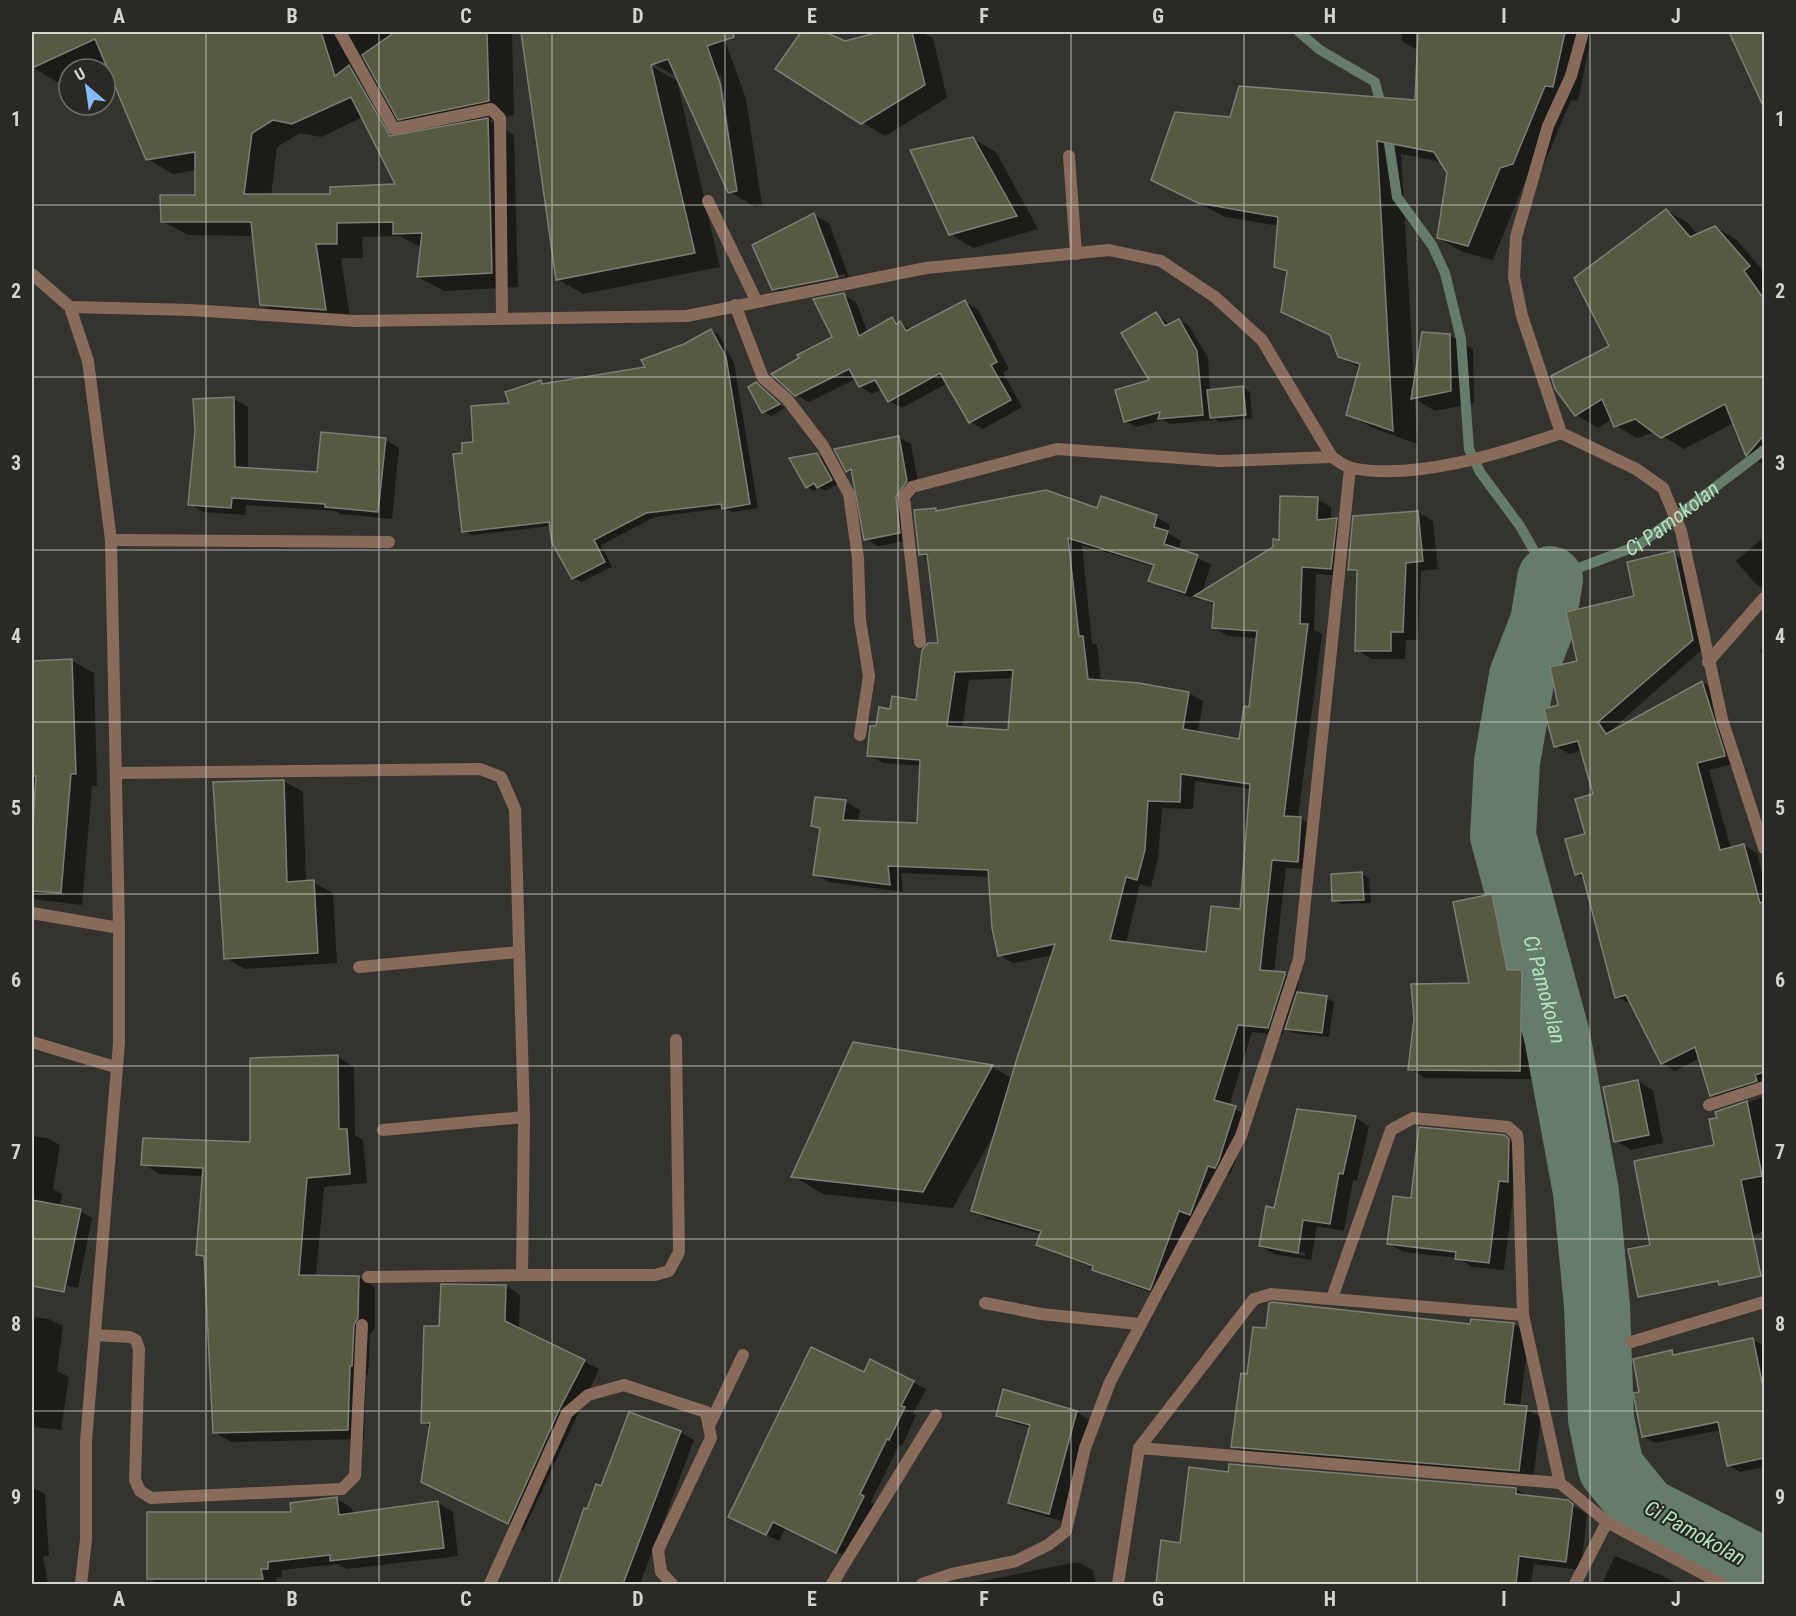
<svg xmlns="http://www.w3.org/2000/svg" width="1796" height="1616" viewBox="0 0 1796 1616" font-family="'Roboto Condensed',sans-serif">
<rect width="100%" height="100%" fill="#35332e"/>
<g fill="#0007" fill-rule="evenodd">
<path d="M32,32H346L351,35V32H722L746,99L762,205L755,207L730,192L677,77L646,60L644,62L677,81L720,267L583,294L557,279L522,33L512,34L514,115L489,120L514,135L518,287L444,291L418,277L422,248L399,236L362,237L363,258H341L351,324L287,319L261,304L254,236L188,235L162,221L197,196V170L173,174L148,159L106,60L86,69H69V77L57,82L32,67ZM721,75L734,164L730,158L718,76ZM395,116L422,132L406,135ZM363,117L398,185L332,195L271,196L277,147L300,133L321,137Z"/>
<polygon points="803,32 821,32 845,42 885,32 921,32 933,38 947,98 885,136 777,69"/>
<polygon points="1401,32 1592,32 1578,101 1571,100 1538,178 1525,181 1493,260 1463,252 1438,238 1449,173 1442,162 1401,154 1414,381 1450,335 1473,349 1474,403 1435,411 1415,399 1417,444 1373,428 1348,414 1361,368 1339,356 1332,337 1282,311 1288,274 1275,266 1279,226 1225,217 1153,179 1231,119 1416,101 1419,51 1402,41"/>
<polygon points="1730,32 1764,32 1764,82 1750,73"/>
<polygon points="973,139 996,152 1038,229 973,248 950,234"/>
<polygon points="1666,210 1688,223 1698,235 1715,227 1737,240 1764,272 1764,465 1747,455 1734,423 1684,449 1655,432 1637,438 1615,425 1612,419 1598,428 1576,415 1611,346"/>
<path d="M814,215L829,223L852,286L789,298L773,289ZM845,274V277L782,290V287Z"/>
<polygon points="843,295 856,302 868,333 892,319 912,330 965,302 978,310 1009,369 1003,372 1022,407 983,429 970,422 948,383 902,408 889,401 882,389 872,394 860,386 856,379 809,402 796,395 834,338"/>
<polygon points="1156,314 1170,325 1179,320 1189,326 1208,358 1210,391 1243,387 1250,392 1252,418 1219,422 1213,418 1213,420 1170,424 1163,420 1136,427 1125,421 1151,381"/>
<polygon points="711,331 719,335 734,363 758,508 732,512 724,508 655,517 601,545 612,567 582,582 573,578 551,526 472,535 464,531 464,455 511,405 541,382 547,385 647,368"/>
<polygon points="756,384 764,388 785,408 771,416 763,411"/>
<polygon points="234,399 248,407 248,470 318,473 385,440 399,448 392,519 340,514 335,511 246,505 245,515 203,512 190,504"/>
<polygon points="898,437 911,444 919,488 908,504 912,540 878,546 865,539 853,474 847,471"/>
<polygon points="817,454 824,458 838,484 825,491 820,488 814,491 807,487"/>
<path d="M1317,499L1331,507V520L1336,519L1350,528L1345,576L1316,574L1314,630L1322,634L1298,818L1315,826L1312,869L1286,868L1274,973L1285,974L1299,982L1296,993L1327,998L1334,1002L1329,1037L1293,1033L1284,1028L1282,1035L1252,1032L1229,1106L1249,1116L1233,1168L1229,1175L1222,1173L1204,1221L1193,1218L1164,1297L1108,1277L1094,1268L1052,1252L1038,1244L1041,1234L987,1219L973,1211L995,1132L953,1208L823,1194L793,1176L854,1044L992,1067L1013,1079L1053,955L1013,963L999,955L990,877L901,873L903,892L829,882L815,874L821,830L813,826L817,798L846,802L860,810L858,822L918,825L922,766L883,763L869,755L877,728L891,711L917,702L940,645L929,559L920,554L935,509L940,512L1098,510L1156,517L1170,525L1168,533L1181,541L1178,550L1211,564L1202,593L1274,548ZM1082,545L1155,567L1150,580L1164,588L1200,600V597L1215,605L1214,628L1228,636L1258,638L1250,709L1240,741L1198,733L1203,701L1189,693L1101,682L1097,645L1092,643ZM1014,678L1009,732L962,729L969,680ZM1195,781L1251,789L1241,911L1208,954L1126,943L1140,884L1151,887L1158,858L1162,808L1193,809Z"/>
<polygon points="1418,512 1433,521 1438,569 1421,571 1418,640 1406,640 1405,659 1372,659 1357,650 1359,574 1349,569"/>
<polygon points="1764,537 1764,589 1756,584 1736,561"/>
<polygon points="1672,554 1685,561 1705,647 1608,733 1702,682 1715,690 1737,763 1709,770 1731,849 1744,845 1757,853 1764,881 1764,1090 1725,1103 1711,1095 1700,1058 1675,1071 1662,1063 1632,1004 1616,997 1585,879 1576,874 1594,795 1582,750 1569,754 1556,746 1559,706 1579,662"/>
<polygon points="1764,648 1764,659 1760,650"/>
<polygon points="72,661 94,673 97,786 92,786 82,905 32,899 32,840 37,788 32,788 32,662"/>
<polygon points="284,781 303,792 306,882 313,882 333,893 337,963 245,969 226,958"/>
<polygon points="1362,874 1369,878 1371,903 1341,904 1333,900"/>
<polygon points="1492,895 1507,904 1520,971 1537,980 1535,1079 1425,1078 1410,1069 1416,1019 1471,984"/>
<polygon points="338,1057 354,1067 355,1135 363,1140 367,1183 324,1187 316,1277 358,1277 375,1287 375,1328 370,1334 368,1375 366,1375 364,1439 231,1442 214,1432 206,1259 197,1254 203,1176 160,1174 143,1164 252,1144"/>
<polygon points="1638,1081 1653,1090 1663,1143 1631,1150 1616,1141"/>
<polygon points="1764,1097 1764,1231 1668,1271 1716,1146 1717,1113"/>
<path d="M1298,1111L1356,1118L1369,1126L1357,1181L1353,1180L1344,1231L1317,1226L1311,1260L1274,1254L1260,1246L1275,1210ZM1273,1247L1305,1253V1256L1273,1250Z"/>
<polygon points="32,1136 47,1138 60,1145 53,1189 62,1194 60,1207 80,1211 92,1218 78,1288 32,1279"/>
<polygon points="1504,1136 1524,1149 1525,1171 1523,1189 1514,1188 1504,1270 1472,1267 1458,1258 1404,1252 1389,1244"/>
<polygon points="506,1286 520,1295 519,1329 599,1369 523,1531 437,1490 431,1427 423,1422 441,1328"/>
<polygon points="32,1317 49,1319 63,1326 57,1371 69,1377 61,1430 32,1427"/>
<polygon points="1514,1324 1529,1333 1520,1407 1541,1417 1533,1479 1248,1455 1233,1447 1472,1325"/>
<polygon points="1753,1340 1764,1346 1764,1467 1740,1472 1728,1465 1721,1430 1655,1443 1643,1436 1641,1393 1672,1352 1679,1356"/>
<polygon points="871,1361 926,1389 913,1414 916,1415 902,1446 899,1445 871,1502 875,1504 849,1558 786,1527 779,1541 742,1523 865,1374"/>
<polygon points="1004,1391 1077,1412 1090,1420 1062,1521 1023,1510 1010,1502 1031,1428 1011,1422 998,1415"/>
<polygon points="680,1432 694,1440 640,1584 559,1584 585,1510 588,1511 602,1488"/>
<polygon points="1231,1465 1516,1489 1530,1497 1567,1502 1587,1514 1581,1570 1534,1564 1531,1584 1157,1584 1163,1542 1181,1544 1230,1473"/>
<polygon points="32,1487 45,1494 49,1556 43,1556 48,1584 32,1584"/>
<polygon points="337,1499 352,1508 353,1515 438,1503 453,1512 458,1556 347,1569 338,1564 282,1570 282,1577 276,1577 277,1584 159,1584 148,1578 293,1514"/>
<polygon points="1615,1556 1667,1578 1679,1584 1602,1584"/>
<polygon points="1078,1562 1093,1570 1096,1584 967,1584"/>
</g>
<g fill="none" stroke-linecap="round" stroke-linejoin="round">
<g stroke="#647c69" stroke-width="10">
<polyline points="1299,32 1320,50 1375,82 1382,109"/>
<path id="s1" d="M1387,130L1397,197L1432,245L1445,273L1461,339L1469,449L1480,472L1520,526L1550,579L1639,545L1764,450"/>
</g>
<path stroke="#647c69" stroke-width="66" id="s2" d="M1550,579L1543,622L1522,676L1507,762L1503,836L1557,1036L1586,1192L1597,1306L1601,1419L1611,1468L1645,1510L1764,1571"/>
</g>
<g fill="#555a40" stroke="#7c7e78" stroke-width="1.5" fill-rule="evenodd">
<path d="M32,32H321L335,76L349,65L390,136L488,118L492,273L417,277L422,233L393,234V222L337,223V244H316L326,310L260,305L251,222H161L160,195H195V152L146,160L95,39L32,68ZM351,97L395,184L330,187V194H244L252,133L273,120L292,124Z"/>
<polygon points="395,32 487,32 489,101 398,120 362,55"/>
<polygon points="521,32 733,32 734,37 707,46 720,83 737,191 728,193 668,59 651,65 695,253 556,280"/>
<polygon points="801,32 825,32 845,41 880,32 912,32 925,85 861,124 775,69"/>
<polygon points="1418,32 1565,32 1553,87 1545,86 1513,164 1500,168 1468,246 1437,238 1447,173 1434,152 1377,141 1393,431 1346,415 1360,364 1338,357 1330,335 1281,312 1287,271 1274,267 1278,217 1198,203 1151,180 1175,112 1230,117 1239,86 1415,100"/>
<polygon points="1729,32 1764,32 1764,108"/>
<polygon points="973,137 1017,216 949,235 910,150"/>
<polygon points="1666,209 1690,237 1715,226 1750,266 1744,271 1764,299 1764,435 1746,456 1725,404 1661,438 1635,419 1614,427 1602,399 1575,416 1555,389 1551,376 1609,346 1574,278"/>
<polygon points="814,213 838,277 772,290 752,245"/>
<polygon points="844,293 859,336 892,317 896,324 900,321 906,331 965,300 997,362 991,365 1011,400 969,423 940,373 888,402 875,380 859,387 849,369 795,396 771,374 799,358 797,355 832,337 813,299"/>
<polygon points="1156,312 1165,326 1179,319 1197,351 1203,415 1158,419 1160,412 1124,422 1115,390 1149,380 1121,333"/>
<polygon points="711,329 726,357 750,504 722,509 721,504 646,513 594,540 605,562 572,579 552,543 549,522 462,532 453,454 462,453 462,443 473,442 471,406 509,403 505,392 541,380 542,384 645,367 641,360 684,344"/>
<polygon points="1422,332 1450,334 1451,391 1411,399"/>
<polygon points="756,382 758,384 780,404 762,413 748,387"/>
<polygon points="1243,386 1246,415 1210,418 1207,390"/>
<polygon points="234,397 235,467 317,472 321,432 386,438 378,512 325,507 325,504 232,498 231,508 188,505 195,431 193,399"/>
<polygon points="899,436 907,481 896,497 900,533 864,540 851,469 846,472 834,449"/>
<polygon points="817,453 832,480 817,488 814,483 806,488 789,458"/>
<path d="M1046,490L1097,508L1101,496L1157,515L1154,527L1168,531L1164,544L1198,555L1185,593L1148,581L1154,565L1068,538L1079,636H1083L1088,679L1139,683L1189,692L1183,729L1239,739L1244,706L1249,707L1257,631L1212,628L1214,602L1194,596L1273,547V539L1279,540L1280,496L1318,497L1317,520L1337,518L1331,569L1302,567L1300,624H1308L1284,816L1301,817L1298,862L1272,860L1260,970L1285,972V975L1268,1028L1238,1025L1214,1100L1236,1106L1219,1160L1215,1168L1208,1166L1190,1215L1179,1211L1150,1290L1092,1270L1093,1266L1036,1245L1041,1231L971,1211L1018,1055L1055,944L998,956L992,928L988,870L888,866L890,885L813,875L820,828L811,826L815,797L846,800L843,820L917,823L920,760L867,756L870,726H876L879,707L890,709L892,696L916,700L922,650L928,643H938L927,554L919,555L914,510L936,508V511ZM1013,670L1008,730L947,726L955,672ZM1181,774L1250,784L1240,909L1211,906L1206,952L1110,940L1126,877L1137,880L1145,850L1148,801L1180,802Z"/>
<polygon points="1418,511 1423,561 1406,563 1403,632 1391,632 1391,651 1355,651 1357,570 1348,570 1353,516"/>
<polygon points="1674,551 1693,640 1598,722 1606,734 1702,681 1724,751 1725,756 1697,763 1720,850 1744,844 1760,903 1764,902 1764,1072 1755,1075 1757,1081 1710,1096 1695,1047 1661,1064 1626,995 1615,998 1582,873 1575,875 1565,839 1585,834 1575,799 1593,794 1578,741 1554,747 1544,709 1558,705 1550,667 1577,661 1566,612 1634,596 1627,562"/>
<polygon points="72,659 76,774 71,774 61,893 32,891 32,840 36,776 32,776 32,661"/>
<polygon points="284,780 287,882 314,880 318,953 224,959 213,782"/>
<polygon points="1362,872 1364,900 1332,901 1331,874"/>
<polygon points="1492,894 1507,970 1522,970 1520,1071 1408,1070 1414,1019 1411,984 1469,983 1453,902"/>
<polygon points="1297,992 1327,996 1322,1033 1285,1029"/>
<polygon points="853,1042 993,1065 923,1192 791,1177"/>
<polygon points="338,1055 339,1129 347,1129 350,1174 307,1178 299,1275 359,1276 358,1318 354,1325 352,1366 350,1366 348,1430 213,1433 204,1256 196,1255 203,1168 141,1165 143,1138 250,1142 250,1058"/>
<polygon points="1638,1080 1649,1135 1614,1142 1603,1087"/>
<polygon points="1747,1101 1762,1176 1741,1180 1761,1276 1719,1285 1718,1281 1638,1297 1628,1249 1650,1245 1634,1161 1714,1145 1709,1119 1717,1118 1715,1112"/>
<polygon points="1297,1109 1356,1116 1343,1174 1339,1173 1330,1224 1303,1220 1298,1253 1259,1246 1266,1206 1274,1208"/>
<polygon points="1419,1127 1505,1135 1509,1139 1508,1182 1499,1181 1489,1263 1455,1259 1456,1252 1387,1244 1393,1196 1411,1198"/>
<polygon points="32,1200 81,1209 64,1292 32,1286"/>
<polygon points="441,1284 506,1285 505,1321 585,1360 559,1410 508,1524 421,1482 430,1423 421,1423 424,1326 439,1326"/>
<polygon points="1272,1302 1470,1324 1471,1319 1514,1323 1504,1404 1527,1406 1519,1471 1231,1447 1241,1373 1247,1374 1253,1327 1266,1328 1269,1303"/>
<polygon points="1753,1338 1764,1392 1764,1458 1727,1466 1718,1422 1642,1437 1633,1393 1639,1392 1633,1359 1672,1350 1673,1355"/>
<polygon points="811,1347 864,1372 870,1359 914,1381 901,1406 905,1407 889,1440 887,1439 860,1494 864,1496 836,1553 773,1522 766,1535 728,1517"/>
<polygon points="1003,1389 1077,1411 1049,1514 1008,1503 1030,1425 996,1416"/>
<polygon points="629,1412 681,1431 623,1584 558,1584 584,1508 587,1509 596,1484 601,1486"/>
<polygon points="1229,1464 1516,1488 1516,1494 1568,1500 1573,1504 1566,1562 1519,1556 1516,1584 1156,1584 1161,1540 1180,1543 1189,1467 1228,1472"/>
<polygon points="337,1497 339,1515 438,1501 444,1548 330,1561 330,1555 268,1562 268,1569 261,1569 263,1579 147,1579 147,1512 291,1512 290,1503"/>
</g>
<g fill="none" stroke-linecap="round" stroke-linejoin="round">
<g stroke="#896b5b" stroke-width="12">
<polyline points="1069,156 1076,254"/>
<polyline points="708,201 756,300"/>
<polyline points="117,773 480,769 501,777 515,809 524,1117 522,1275 368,1277"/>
<polyline points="359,967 519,952"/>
<polyline points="383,1130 524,1117"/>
<polyline points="522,1275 655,1275 669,1271 679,1252 676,1040"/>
<polyline points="985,1303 1041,1314 1139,1324"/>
</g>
<g stroke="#896b5b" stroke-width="12">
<polyline points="340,32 394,129 491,109 500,118 502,317"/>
<polyline points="735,305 763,378 787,399 823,446 849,494 858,558 860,620 869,676 860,735"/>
<path d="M70,307L191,310L356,321L687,316L926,268L1109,250L1161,261L1215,297L1262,340L1332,457C1338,461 1345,467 1352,468C1414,481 1502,453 1561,433L1636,469L1663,488L1681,531L1722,719L1764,848"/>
<polyline points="1561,433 1522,316 1514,277 1516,237 1548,126 1571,76 1583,32"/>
<polyline points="111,540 389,542"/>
<polyline points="920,642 904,497 912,487 1057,449 1220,461 1332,457"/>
<polyline points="1708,662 1764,598"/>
<polyline points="32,913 119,928"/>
<polyline points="32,1042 115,1067"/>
<polyline points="1709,1105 1764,1087"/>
<polyline points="1332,1298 1391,1130 1413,1118 1508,1127 1517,1135 1518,1144 1523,1315 1560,1483 1607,1522 1722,1584"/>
<polyline points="95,1335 130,1337 136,1340 139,1349 135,1480 140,1491 151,1498 342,1489 355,1476 362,1325"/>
<polyline points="1631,1342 1764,1302"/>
<polyline points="709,1426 743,1355"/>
<polyline points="1139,1448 1560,1483"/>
<polyline points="490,1584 567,1413 588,1395 624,1385 706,1412 711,1438 658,1550 661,1572 672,1584"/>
<polyline points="832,1584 936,1415"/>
<polyline points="922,1584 952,1574 1016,1561 1048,1545 1066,1531 1085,1448 1110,1382 1241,1136 1299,959 1350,468"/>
<polyline points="1118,1584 1139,1448 1254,1299 1271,1294 1523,1315"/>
<polyline points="1575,1584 1607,1522"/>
</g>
<polyline stroke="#896b5b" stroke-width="12" points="32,274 70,307 88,361 111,540 119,928 119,1043 86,1441 86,1539 81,1584"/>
</g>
<path fill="none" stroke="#d4d3d0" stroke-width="1.5" stroke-opacity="0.55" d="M206,32V1584M379,32V1584M552,32V1584M725,32V1584M898,32V1584M1071,32V1584M1244,32V1584M1417,32V1584M1590,32V1584M32,205H1764M32,377H1764M32,550H1764M32,722H1764M32,894H1764M32,1066H1764M32,1239H1764M32,1411H1764"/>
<g text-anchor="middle" stroke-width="4.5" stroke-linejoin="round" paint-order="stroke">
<g font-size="21" font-style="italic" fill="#b4e4bf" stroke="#2b2924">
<text dy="7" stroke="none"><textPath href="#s1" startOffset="627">Ci Pamokolan</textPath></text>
<text dy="7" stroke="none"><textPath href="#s2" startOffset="422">Ci Pamokolan</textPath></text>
<text transform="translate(1695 1533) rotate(29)" y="7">Ci Pamokolan</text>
</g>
</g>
<rect width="1796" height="1616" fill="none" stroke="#2b2924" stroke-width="66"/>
<g transform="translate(87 87) rotate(331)"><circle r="28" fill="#2b2924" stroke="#6f6d69" stroke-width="1.5"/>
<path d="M0-4.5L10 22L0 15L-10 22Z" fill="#85bbfb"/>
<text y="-9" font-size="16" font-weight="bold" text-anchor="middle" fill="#d4d3d0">U</text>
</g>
<rect x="33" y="33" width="1730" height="1550" fill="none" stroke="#d4d3d0" stroke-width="2"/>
<g font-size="20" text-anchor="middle" font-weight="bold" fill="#d4d3d0">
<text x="119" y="23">A</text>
<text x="292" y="23">B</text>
<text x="466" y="23">C</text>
<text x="638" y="23">D</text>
<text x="812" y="23">E</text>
<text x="984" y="23">F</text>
<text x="1158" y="23">G</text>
<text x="1330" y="23">H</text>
<text x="1504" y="23">I</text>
<text x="1676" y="23">J</text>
<text x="16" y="126">1</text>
<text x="1780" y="126">1</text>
<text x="16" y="298">2</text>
<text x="1780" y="298">2</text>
<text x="16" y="470">3</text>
<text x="1780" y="470">3</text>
<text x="16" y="643">4</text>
<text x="1780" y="643">4</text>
<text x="16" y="815">5</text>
<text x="1780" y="815">5</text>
<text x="16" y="987">6</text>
<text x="1780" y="987">6</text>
<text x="16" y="1159">7</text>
<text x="1780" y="1159">7</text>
<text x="16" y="1331">8</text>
<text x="1780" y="1331">8</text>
<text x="16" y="1504">9</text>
<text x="1780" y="1504">9</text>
<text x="119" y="1606">A</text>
<text x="292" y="1606">B</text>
<text x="466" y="1606">C</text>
<text x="638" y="1606">D</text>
<text x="812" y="1606">E</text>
<text x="984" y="1606">F</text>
<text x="1158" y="1606">G</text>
<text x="1330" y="1606">H</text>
<text x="1504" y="1606">I</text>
<text x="1676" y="1606">J</text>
</g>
</svg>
